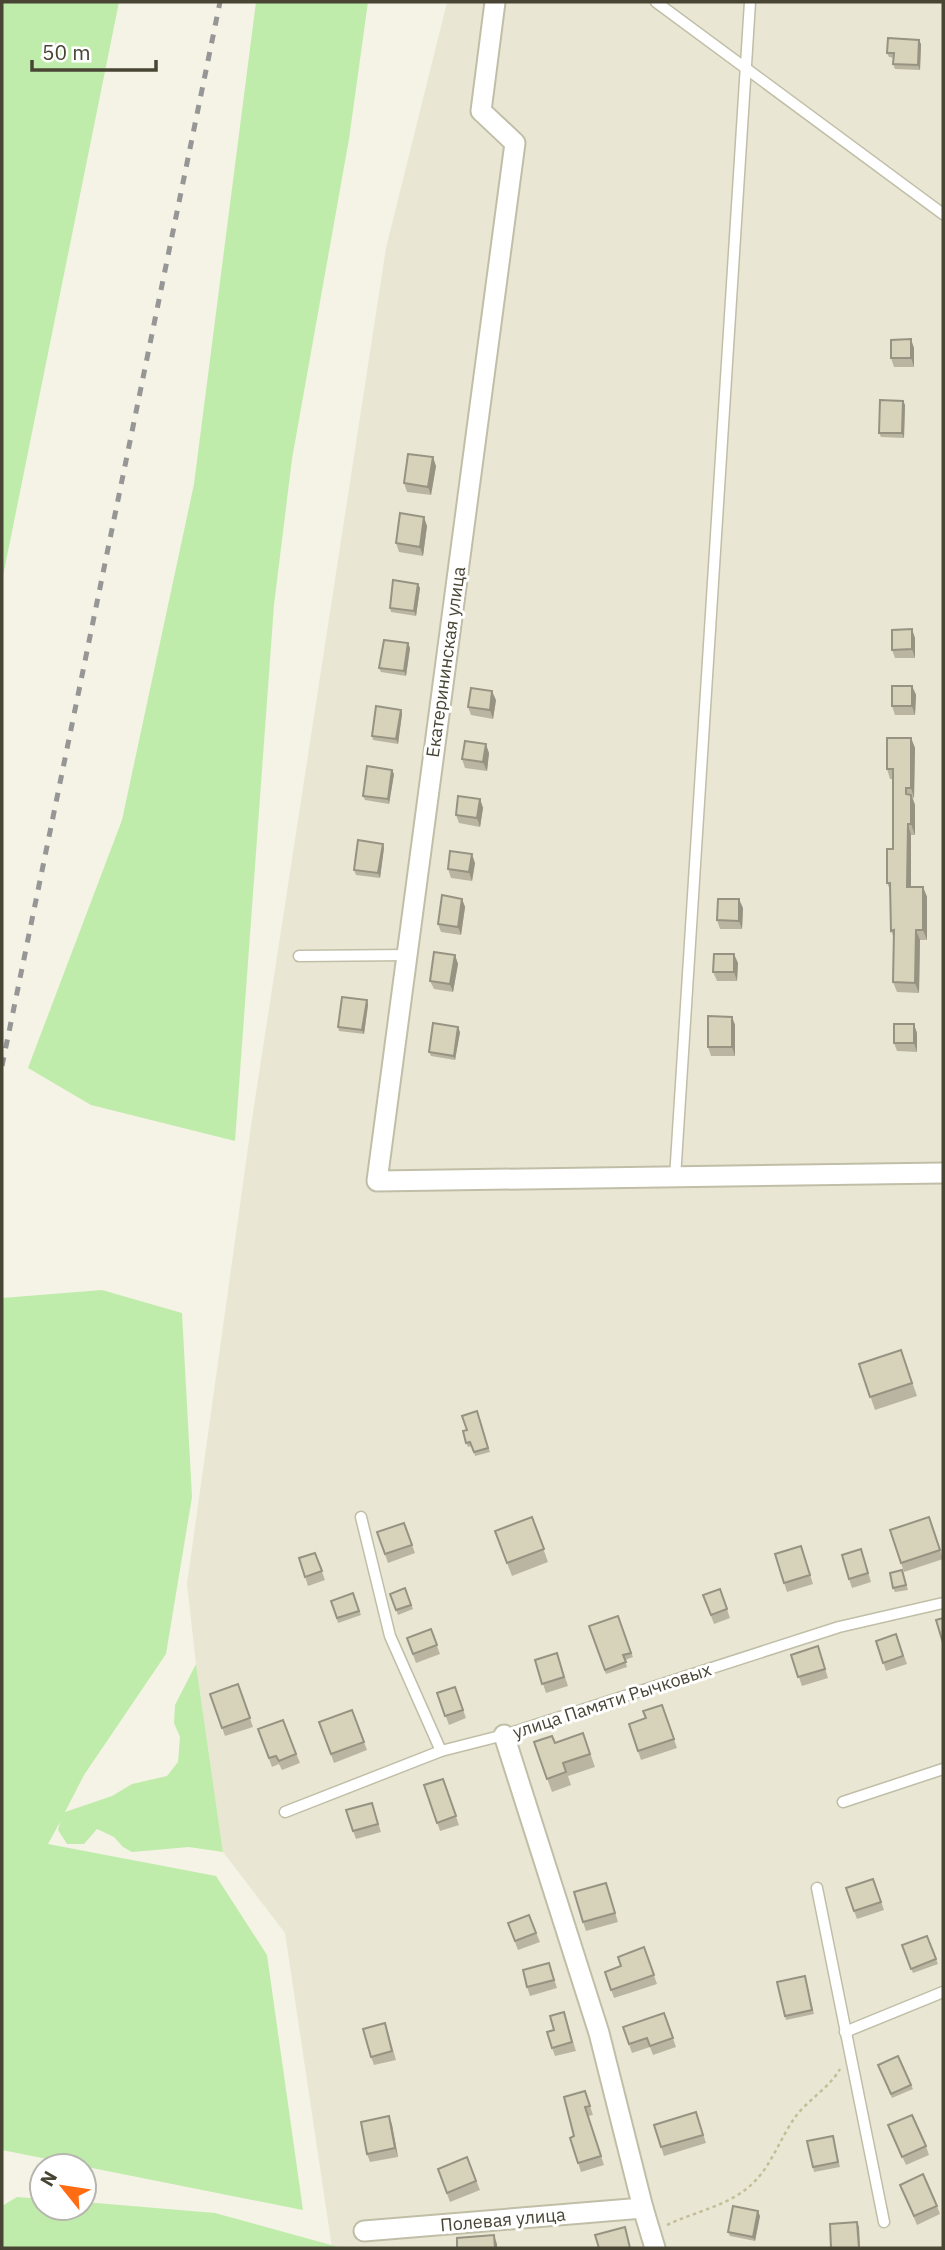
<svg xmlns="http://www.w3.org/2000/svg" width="945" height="2250" viewBox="0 0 945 2250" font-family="'IBM Plex Sans',sans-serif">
<rect width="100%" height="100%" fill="#f4f3e6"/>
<polygon fill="#e9e7d3" points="447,2 943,2 943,2248 332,2248 285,1933 223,1852 196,1664 187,1584 252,1119 386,248"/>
<g fill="#c0ecab">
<polygon points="2,2 119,2 2,581"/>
<polygon points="256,2 368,2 349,139 292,459 274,605 235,1141 91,1105 28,1068 122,820 194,484"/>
<polygon points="102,1290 182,1313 192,1497 166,1654 84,1775 65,1812 112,1796 132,1784 167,1776 178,1762 180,1737 174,1723 175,1705 196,1664 223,1852 189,1847 132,1852 123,1847 114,1837 97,1829 84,1844 67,1844 58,1830 60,1822 48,1844 216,1876 267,1955 303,2210 2,2150 2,1298"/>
<polygon points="17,2197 42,2199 42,2208 84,2208 84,2202 215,2213 342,2248 2,2248 2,2206"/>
</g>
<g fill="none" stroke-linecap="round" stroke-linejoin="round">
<defs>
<g id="service">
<polyline points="656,2 943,214"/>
<polyline points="299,956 407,955"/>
<polyline points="675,1178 750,2"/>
<polyline points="361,1517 390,1636 441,1751"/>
<polyline points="843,1802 943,1769"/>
<polyline points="285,1812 441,1751 504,1735 839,1627 943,1603"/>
<polyline points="817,1888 884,2222"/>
<polyline points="845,2032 943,1992"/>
</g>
<g id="minor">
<polyline points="495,2 481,111 515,143 377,1181 943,1173"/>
<polyline points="504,1735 599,2033 643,2208 655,2248"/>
<polyline points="364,2231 643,2208"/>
</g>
</defs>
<use href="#service" stroke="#c1bea7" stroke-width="13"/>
<use href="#minor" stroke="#c1bea7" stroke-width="23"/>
<path stroke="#c4be97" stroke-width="2.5" stroke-dasharray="3.5 3.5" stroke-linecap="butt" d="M667,2225C693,2212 730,2206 753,2183C772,2165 781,2136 796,2116C809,2099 830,2087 840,2069"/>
<use href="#service" stroke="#fff" stroke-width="10"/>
<use href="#minor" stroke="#fff" stroke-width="19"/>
<polyline stroke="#969696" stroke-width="5" stroke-dasharray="9 9" stroke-linecap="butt" points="2,1066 220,2"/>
</g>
<g fill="#b9b5a0">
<polygon points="921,44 920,70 895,69 893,64 894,58 889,57 887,53"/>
<polygon points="914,348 914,367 894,367 891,358"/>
<polygon points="903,401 905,405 904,438 881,437 879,433"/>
<polygon points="436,466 431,495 407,492 404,483"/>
<polygon points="427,526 423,556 399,552 396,543"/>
<polygon points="420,588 416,616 391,612 390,608"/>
<polygon points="915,638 915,658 895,658 892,650"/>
<polygon points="410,648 406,676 381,672 379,668"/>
<polygon points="912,686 916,695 915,715 895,715 892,706"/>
<polygon points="496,700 493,719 471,715 468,707"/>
<polygon points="401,710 402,714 398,744 373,740 372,736"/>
<polygon points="911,738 915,748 914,798 913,798 915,805 915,835 911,835 911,887 923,887 927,897 927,940 920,940 919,993 897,992 893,982 894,938 891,931 891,892 887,883 893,849 893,779 890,779 887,769"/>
<polygon points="489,753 487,771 465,768 462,759"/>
<polygon points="394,774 389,804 365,800 363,796"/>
<polygon points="480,799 483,808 480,827 459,823 456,815"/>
<polygon points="384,848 380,878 356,875 354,870"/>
<polygon points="475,863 472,881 451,878 448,869"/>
<polygon points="462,899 465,907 461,935 441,932 438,924"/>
<polygon points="743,908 742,929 720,929 717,920"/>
<polygon points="455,955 458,964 453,992 434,989 430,981"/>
<polygon points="738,963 737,981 717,981 713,972"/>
<polygon points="367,1000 368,1005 364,1034 339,1031 338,1027"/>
<polygon points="732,1017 735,1025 735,1056 711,1056 708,1047"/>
<polygon points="460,1032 455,1060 431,1056 429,1052"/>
<polygon points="917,1033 917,1052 897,1051 894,1043"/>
<polygon points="901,1350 917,1396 875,1410 859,1364"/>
<polygon points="477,1411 490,1452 475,1456 472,1446 468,1447 466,1443 467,1430"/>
<polygon points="532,1517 548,1562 512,1576 495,1531"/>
<polygon points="929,1517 943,1559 904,1572 890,1530"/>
<polygon points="404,1523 415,1553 388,1563 377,1532"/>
<polygon points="801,1546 813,1584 787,1592 784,1583"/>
<polygon points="315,1553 325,1580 308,1586 299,1558"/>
<polygon points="864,1558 871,1582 852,1588 849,1579"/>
<polygon points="902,1570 908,1590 895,1592 893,1588"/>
<polygon points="405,1588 413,1609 398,1615 390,1594"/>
<polygon points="720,1589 730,1618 714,1624 703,1595"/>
<polygon points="353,1593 361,1615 338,1623 331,1601"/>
<polygon points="618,1616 633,1657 625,1660 627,1667 606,1674 589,1626"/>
<polygon points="431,1629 440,1654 416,1663 407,1638"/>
<polygon points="896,1634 907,1664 886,1671 876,1641"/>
<polygon points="818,1646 828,1678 802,1686 791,1655"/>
<polygon points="557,1653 568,1686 546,1693 535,1660"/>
<polygon points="238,1684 253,1727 225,1736 210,1694"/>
<polygon points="455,1687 466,1718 449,1725 437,1693"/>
<polygon points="662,1705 677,1748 641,1760 629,1724 646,1718"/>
<polygon points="352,1710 367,1750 334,1763 319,1722"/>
<polygon points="283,1720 300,1763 282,1770 279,1764 272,1767 258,1729"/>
<polygon points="583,1733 595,1767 568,1776 571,1785 552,1792 534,1742 555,1743"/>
<polygon points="443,1779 459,1825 440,1831 424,1785"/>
<polygon points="372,1803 381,1832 356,1839 353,1831"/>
<polygon points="873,1879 884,1910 857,1919 854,1911"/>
<polygon points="606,1883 618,1922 586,1931 583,1922"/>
<polygon points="529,1915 540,1942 518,1950 508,1923"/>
<polygon points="927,1936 938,1964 913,1973 902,1945"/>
<polygon points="644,1947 657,1984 614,1998 605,1972 621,1966"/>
<polygon points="549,1963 557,1988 530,1996 527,1987"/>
<polygon points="805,1976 814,2014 786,2020 785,2016"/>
<polygon points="564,2012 576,2051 555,2056 552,2048 554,2030"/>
<polygon points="664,2013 676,2047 653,2055 650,2047 632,2053 623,2027"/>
<polygon points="388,2032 396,2060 374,2065 371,2057"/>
<polygon points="898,2056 913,2089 892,2098 878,2065"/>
<polygon points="585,2091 593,2115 588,2116 604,2165 581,2172 570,2138 574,2136"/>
<polygon points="389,2116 392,2125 398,2157 370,2162 367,2154"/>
<polygon points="699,2121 706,2143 664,2156 661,2147"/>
<polygon points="888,2125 926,2146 929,2155 906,2165"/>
<polygon points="833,2136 840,2167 814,2172 813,2167"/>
<polygon points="467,2157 480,2190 450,2202 438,2169"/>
<polygon points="900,2185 937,2206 940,2214 917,2225"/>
<polygon points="760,2216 755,2241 730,2236 728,2232"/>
</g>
<g fill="#969382">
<polygon points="919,40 921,44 920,70 918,65"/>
<polygon points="911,339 914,348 914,367 911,358"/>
<polygon points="903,401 905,405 904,438 902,433"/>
<polygon points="433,457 436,466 431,495 428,487"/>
<polygon points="424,517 427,526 423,556 420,547"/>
<polygon points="418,584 420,588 416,616 414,611"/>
<polygon points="912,629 915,638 915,658 912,649"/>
<polygon points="408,643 410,648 406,676 404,671"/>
<polygon points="912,686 916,695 915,715 912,706"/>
<polygon points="492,691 496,700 493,719 490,710"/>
<polygon points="401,710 402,714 398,744 396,739"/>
<polygon points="911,738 915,748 914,798 911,788"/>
<polygon points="486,744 489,753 487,771 483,762"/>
<polygon points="392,770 394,774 389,804 388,799"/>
<polygon points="911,795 915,805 915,835 911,824"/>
<polygon points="480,799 483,808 480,827 477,818"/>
<polygon points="908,824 911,835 911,897 907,887"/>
<polygon points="383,844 384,848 380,878 378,873"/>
<polygon points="472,854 475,863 472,881 469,872"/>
<polygon points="923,887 927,897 927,940 923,930"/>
<polygon points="462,899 465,907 461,935 458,927"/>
<polygon points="739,899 743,908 742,929 739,921"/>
<polygon points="916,930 920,940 919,993 915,983"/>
<polygon points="734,954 738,963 737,981 734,972"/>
<polygon points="455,955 458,964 453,992 450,984"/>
<polygon points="367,1000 368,1005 364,1034 362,1030"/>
<polygon points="732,1017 735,1025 735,1056 732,1047"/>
<polygon points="914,1024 917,1033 917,1052 914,1043"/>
<polygon points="458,1027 460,1032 455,1060 454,1056"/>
<polygon points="389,2116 392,2125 398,2157 395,2148"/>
<polygon points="758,2211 760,2216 755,2241 753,2237"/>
<polygon points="857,2222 859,2227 860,2248 859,2248"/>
<polygon points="494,2235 497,2244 497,2248 495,2248"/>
</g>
<g fill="#d7d2ba" stroke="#969382" stroke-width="2">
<polygon points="888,38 919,40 918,65 893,64 894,53 887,53"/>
<polygon points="911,339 911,358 891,358 891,340"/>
<polygon points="880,400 903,401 902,433 879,433"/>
<polygon points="408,454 433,457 428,487 404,483"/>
<polygon points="400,513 424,517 420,547 396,543"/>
<polygon points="393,580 418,584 414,611 390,608"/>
<polygon points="912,629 912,649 892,650 892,630"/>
<polygon points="384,640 408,643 404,671 379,668"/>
<rect x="892" y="686" width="20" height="20"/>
<polygon points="471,688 492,691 490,710 468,707"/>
<polygon points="376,706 401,710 396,739 372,736"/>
<polygon points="887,738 911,738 911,788 906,788 906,794 911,795 911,824 908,824 907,887 923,887 923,930 916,930 915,983 893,982 894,930 891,931 890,883 887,883 887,849 893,849 893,769 887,769"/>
<polygon points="465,741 486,744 483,762 462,759"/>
<polygon points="367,766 392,770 388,799 363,796"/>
<polygon points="458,796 480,799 477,818 456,815"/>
<polygon points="358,840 383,844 378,873 354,870"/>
<polygon points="450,851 472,854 469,872 448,869"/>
<polygon points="442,895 462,899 458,927 438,924"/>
<polygon points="718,899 739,899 739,921 717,920"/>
<polygon points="434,952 455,955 450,984 430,981"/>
<polygon points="714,954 734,954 734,972 713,972"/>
<polygon points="342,997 367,1000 362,1030 338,1027"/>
<polygon points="708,1016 732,1017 732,1047 708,1047"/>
<polygon points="433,1023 458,1027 454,1056 429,1052"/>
<rect x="894" y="1024" width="20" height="19"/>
<polygon points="901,1350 912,1383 870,1397 859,1364"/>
<polygon points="477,1411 488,1448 474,1452 470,1442 466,1443 463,1431 467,1430 462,1416"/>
<polygon points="532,1517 544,1549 507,1563 495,1531"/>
<polygon points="929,1517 940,1550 901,1563 890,1530"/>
<polygon points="404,1523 412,1545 385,1554 377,1532"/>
<polygon points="801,1546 810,1575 784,1583 775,1554"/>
<polygon points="861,1549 868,1573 849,1579 842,1555"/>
<polygon points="315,1553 322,1571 305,1577 299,1558"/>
<polygon points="902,1570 906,1585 893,1588 890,1573"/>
<polygon points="405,1588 411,1605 396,1610 390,1594"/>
<polygon points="720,1589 727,1609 711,1615 703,1595"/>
<polygon points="353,1593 359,1611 337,1618 331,1601"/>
<polygon points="618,1616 631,1653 623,1655 626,1662 605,1670 589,1626"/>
<polygon points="943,1618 943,1643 936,1620"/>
<polygon points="431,1629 437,1645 413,1654 407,1638"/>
<polygon points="896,1634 903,1656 883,1663 876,1641"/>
<polygon points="818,1646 825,1669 798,1677 791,1655"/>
<polygon points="557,1653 564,1677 542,1684 535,1660"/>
<polygon points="238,1684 250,1718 222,1728 210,1694"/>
<polygon points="455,1687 463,1710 445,1716 437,1693"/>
<polygon points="662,1705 674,1739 638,1751 629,1724 646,1718 643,1711"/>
<polygon points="352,1710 364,1742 331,1754 319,1722"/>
<polygon points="283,1720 296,1754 279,1761 276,1756 269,1758 258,1729"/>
<polygon points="583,1733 590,1754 563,1763 566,1772 547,1779 534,1742 552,1736 555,1743"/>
<polygon points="443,1779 456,1816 437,1823 424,1785"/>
<polygon points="372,1803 378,1824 353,1831 346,1810"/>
<polygon points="873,1879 881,1902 854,1911 846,1888"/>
<polygon points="606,1883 615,1913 583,1922 574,1892"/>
<polygon points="529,1915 536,1933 515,1941 508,1923"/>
<polygon points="927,1936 936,1959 911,1969 902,1945"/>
<polygon points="644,1947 654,1975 611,1990 605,1972 621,1966 618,1957"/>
<polygon points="549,1963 554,1980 527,1987 523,1970"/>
<polygon points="805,1976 812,2010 785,2016 777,1982"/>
<polygon points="564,2012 572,2042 552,2048 547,2032 554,2030 550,2016"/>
<polygon points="664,2013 673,2038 650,2046 647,2038 629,2044 623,2027"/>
<polygon points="385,2023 392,2051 371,2057 363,2029"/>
<polygon points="898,2056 911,2085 891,2094 878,2065"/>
<polygon points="585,2091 590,2106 585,2107 601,2156 578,2163 570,2138 574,2136 564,2097"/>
<polygon points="696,2112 703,2135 661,2147 654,2125"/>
<polygon points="912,2115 926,2146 902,2157 888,2125"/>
<polygon points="389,2116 395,2148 367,2154 361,2122"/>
<polygon points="833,2136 838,2162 813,2167 807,2141"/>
<polygon points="467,2157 476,2181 447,2193 438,2169"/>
<polygon points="923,2174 937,2206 914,2216 900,2185"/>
<polygon points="733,2206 758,2211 753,2237 728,2232"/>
<polygon points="857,2222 859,2248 831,2248 830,2224"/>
<polygon points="625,2227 630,2248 599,2248 595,2235"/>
<polygon points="494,2235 495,2248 457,2248 457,2238"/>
</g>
<g text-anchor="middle" stroke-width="6" stroke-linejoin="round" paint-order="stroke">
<g font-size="18" fill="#484534" stroke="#fff">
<text transform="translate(446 662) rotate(-82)" y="6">Екатерининская улица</text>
<text transform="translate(612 1701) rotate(-18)" y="6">улица Памяти Рычковых</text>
<text transform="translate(503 2220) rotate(-5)" y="6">Полевая улица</text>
</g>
</g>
<rect width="945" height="2250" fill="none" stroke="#484534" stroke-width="7"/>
<g transform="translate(63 2187) rotate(300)"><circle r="33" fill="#ffffff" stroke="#b6b5ae" stroke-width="2"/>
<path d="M0-5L12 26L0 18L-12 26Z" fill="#ff6c12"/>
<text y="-10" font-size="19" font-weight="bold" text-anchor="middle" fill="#484534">N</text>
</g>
<path d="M32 60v10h124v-10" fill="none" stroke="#484534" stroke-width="3.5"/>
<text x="42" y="60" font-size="21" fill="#484534" stroke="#ffffff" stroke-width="5" paint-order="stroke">50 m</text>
</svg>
